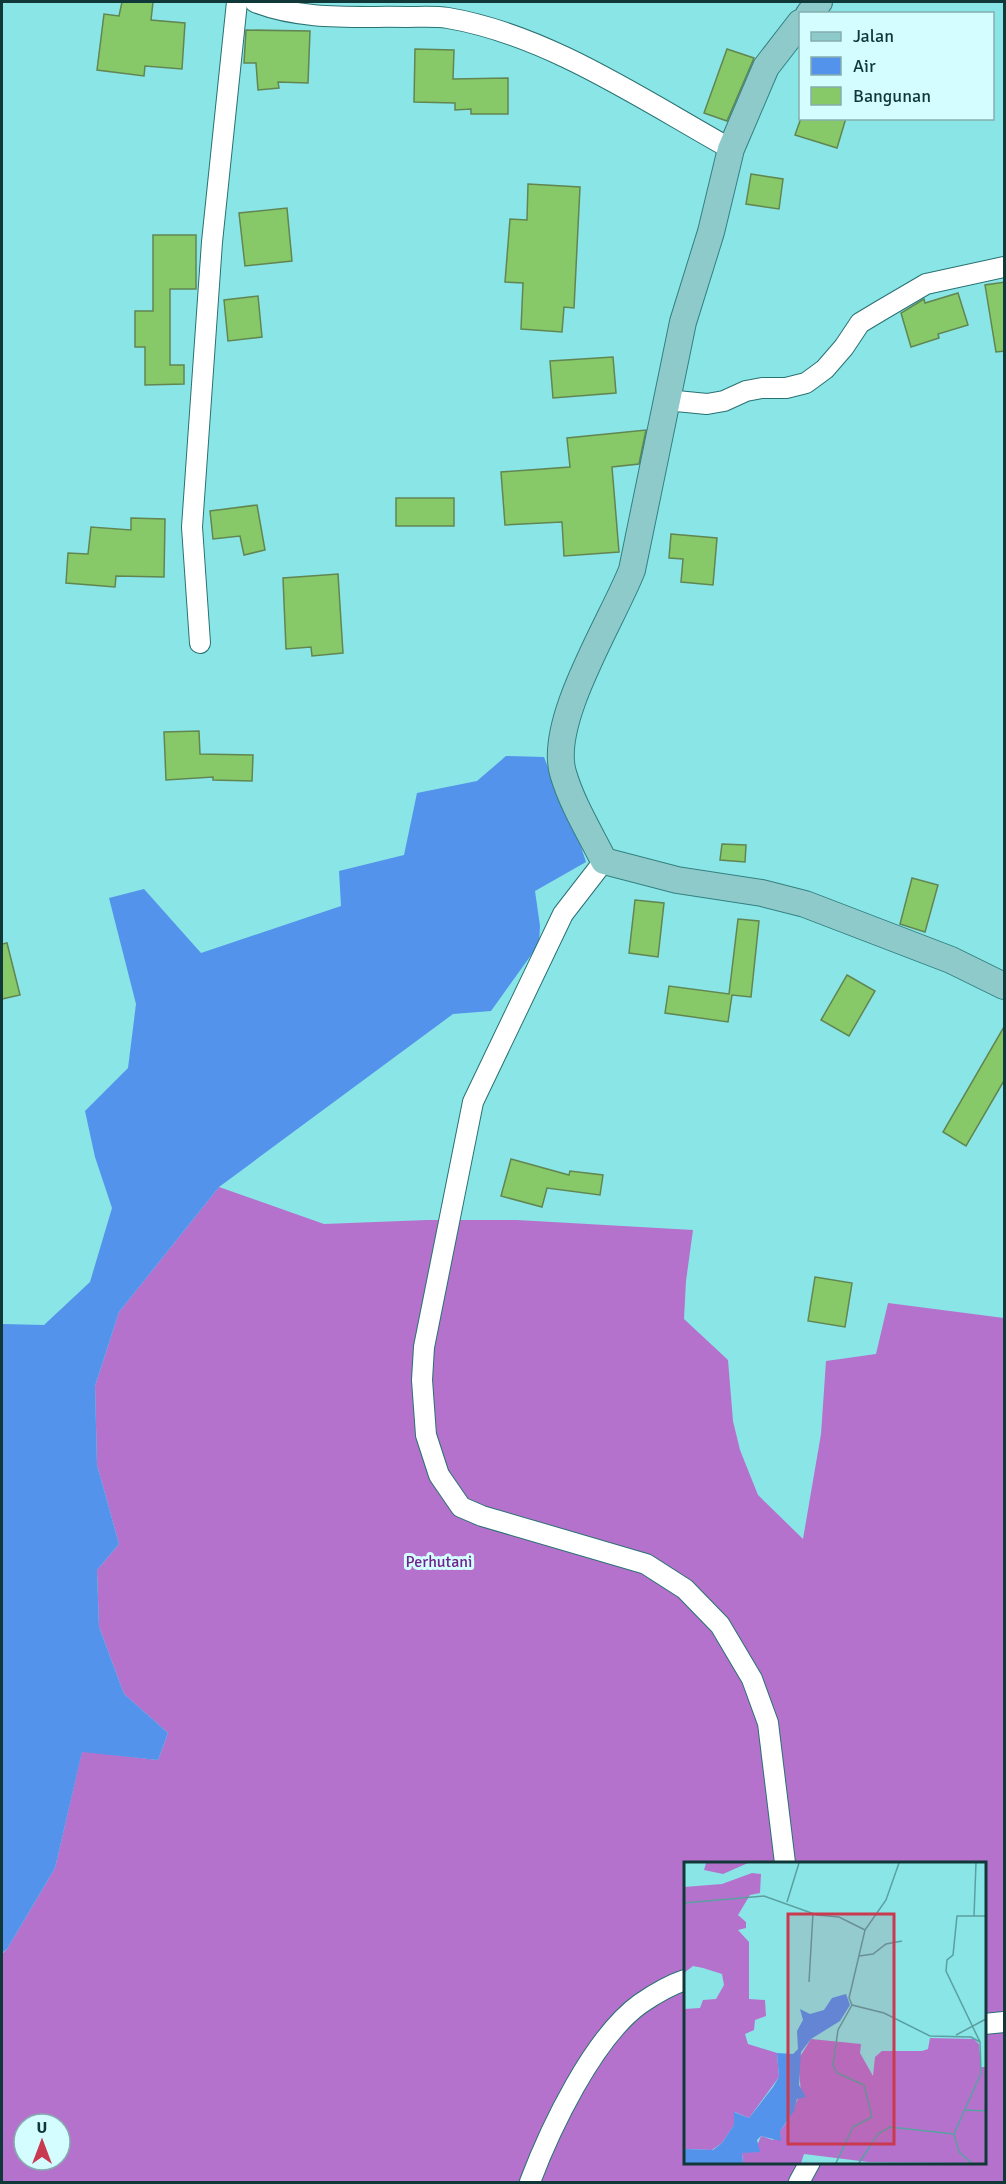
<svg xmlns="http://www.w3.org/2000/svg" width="1006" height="2184" viewBox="0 0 1006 2184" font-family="Signika,sans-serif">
<rect width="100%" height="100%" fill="#8ae5e6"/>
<path fill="#b572cd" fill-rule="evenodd" d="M219,1187L324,1224L427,1220H517L693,1230L686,1281L684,1319L728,1360L733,1421L740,1450L758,1495L803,1539L821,1434L826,1361L876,1354L888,1303L1004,1318V2182H2V1954L7,1949L55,1868L82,1751L158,1760L168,1733L124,1694L99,1627L97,1570L119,1544L97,1465L95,1386L119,1312ZM685,1863H984V2162H685ZM24,2124H60V2160H24Z"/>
<polygon fill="#5393eb" points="506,756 544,757 553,780 570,813 586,862 535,891 540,926 539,944 491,1011 453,1014 219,1187 119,1312 95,1386 97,1465 119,1544 97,1570 99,1627 124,1694 168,1733 158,1760 82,1752 55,1868 7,1949 2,1953 2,1324 44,1325 90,1282 112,1208 95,1157 85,1111 128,1068 136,1004 109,898 144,889 201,953 341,906 339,871 404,855 417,793 477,781"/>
<g fill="#87c968" stroke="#618651" stroke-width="1.5">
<polygon points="122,2 153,2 151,20 185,23 182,69 145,66 144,76 97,70 104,14 119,16"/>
<polygon points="246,30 310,31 308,83 278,82 279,88 258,90 256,63 244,63"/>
<polygon points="415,49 454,50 453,79 508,78 508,114 471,114 471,109 455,110 455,103 414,102"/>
<polygon points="727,49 754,58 727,121 704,113"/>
<polygon points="801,118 846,118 837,148 795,135"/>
<polygon points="751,174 783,179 779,209 746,204"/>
<polygon points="528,184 580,187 574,308 564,307 562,332 521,329 523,283 505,282 510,219 527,220"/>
<polygon points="287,208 292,261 245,266 239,213"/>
<polygon points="153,235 196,235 196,289 170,289 170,365 184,365 184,384 145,385 145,347 135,347 135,311 153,311"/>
<polygon points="1005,282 1005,351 996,352 985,285"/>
<polygon points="958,293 968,325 938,334 939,338 911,347 901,313 924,299 925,303"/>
<polygon points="258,296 262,337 228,341 224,300"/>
<polygon points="613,357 616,393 553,398 550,361"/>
<polygon points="646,430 639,464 612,467 619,552 564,556 562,522 505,525 501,472 570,467 567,438"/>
<rect x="396" y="498" width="58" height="28"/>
<polygon points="257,505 265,550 244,555 240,536 213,539 210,511"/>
<polygon points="131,518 165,519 164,577 116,576 115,587 66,583 68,553 88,554 91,527 131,530"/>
<polygon points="671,534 717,538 713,585 681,582 683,559 669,558"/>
<polygon points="338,574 343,653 312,656 311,647 286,649 283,578"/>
<polygon points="199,731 200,754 253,755 252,781 213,780 213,777 166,780 164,732"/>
<polygon points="722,844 746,845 745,862 720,860"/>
<polygon points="912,878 938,885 925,932 900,924"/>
<polygon points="635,900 664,903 658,957 629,953"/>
<polygon points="738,919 759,921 751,997 732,995 728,1022 665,1013 669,986 729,994"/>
<polygon points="7,943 20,995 2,999 2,944"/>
<polygon points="847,975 875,991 849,1036 821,1020"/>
<polygon points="1005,1025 1005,1079 966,1146 943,1132"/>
<polygon points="511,1159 569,1175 570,1171 603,1175 600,1195 547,1188 542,1207 501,1196"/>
<polygon points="815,1277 852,1283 845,1327 808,1321"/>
</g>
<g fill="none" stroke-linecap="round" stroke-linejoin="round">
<defs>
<g id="minor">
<path d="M255,2C303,21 356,16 407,17C421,17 435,16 448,18C548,35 643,100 731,149"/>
<polyline points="666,400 707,404 724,401 746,391 762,388 786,388 806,383 825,369 844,347 860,323 880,311 926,284 1004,267"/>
<polyline points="200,643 192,527 212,242 237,2"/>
<polyline points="604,861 563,914 473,1102 424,1347 422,1380 426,1435 439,1475 461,1507 482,1516 646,1564 685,1589 720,1625 752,1679 768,1723 785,1863"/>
<polyline points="984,2024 1004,2022"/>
<path d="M530,2182C550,2129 593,2038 640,2004C653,1995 670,1985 685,1980"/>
<polyline points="799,2182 810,2162"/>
</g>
<g id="major">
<polyline points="809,14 819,2"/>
<path d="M800,23L766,67L731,149L711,232L683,322L632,570C612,621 548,721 563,773C572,804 590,833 604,861L677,880L762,893L805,904L951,960L1004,986"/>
</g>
</defs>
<use href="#minor" stroke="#2a7172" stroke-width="22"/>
<use href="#major" stroke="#338081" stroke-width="28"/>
<use href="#minor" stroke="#fff" stroke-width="20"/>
<use href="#major" stroke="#8fcacb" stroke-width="26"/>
</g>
<g text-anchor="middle" stroke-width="6" stroke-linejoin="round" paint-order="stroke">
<g font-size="16" fill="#731f8d" stroke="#d3fdfe">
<text x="439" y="1567">Perhutani</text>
</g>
</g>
<g transform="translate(684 1862)">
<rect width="302" height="302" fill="#8ae5e6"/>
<path d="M22,1H64L39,12L20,8ZM68,11L77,12L76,31L66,33L54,53L62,60V66L54,68L65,80V137L81,138L82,154L71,158L70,168L61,172L64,182L93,191L95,215L65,256L51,250L50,263L38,281L28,288L0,287V147L16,146L19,138L32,137L40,123L38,112L19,106L9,104L0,111V25L38,22ZM246,176L290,177L295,182L297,205H301V301L184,300L120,292L117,301H59L58,291L73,284L77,274L89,278L105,257L117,230L114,198L127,177L177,182L176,191L189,214L191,195L198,189H238L244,187Z" fill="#b572cd"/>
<path d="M162,132L166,143L156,159L127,177L117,190L115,223L122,235L113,237L110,249L96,269L97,279L77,274L73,278L76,290L58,291L59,301H0V287L29,288L38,281L50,263V250L65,256L89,225L95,215L93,191L109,192L114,187L113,169L119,158L116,147L126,152L140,148L148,136Z" fill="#5393eb"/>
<path fill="none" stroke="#5aa0a1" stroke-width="1.5" d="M215,1L202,38L181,68L165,136L168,143L200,151L246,174L287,175L296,180M103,40L115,1M0,41L80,34L133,53L155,55L181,68M290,54L292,1M175,94L189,92L202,82L218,79M125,120L129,51M272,173L302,157M281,248L302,249M152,301L169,265L188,255L180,223L153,211L149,203L154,168L168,143M175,301L194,272L206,265L270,272M288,301L275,290L270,272L297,211L296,180L262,109L263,98L269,93L273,54H302"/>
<path fill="#c9394f" fill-opacity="0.15" stroke="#c9394f" stroke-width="3" d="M104,52H210V282H104Z"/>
<rect width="302" height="302" fill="none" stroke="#113839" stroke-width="3"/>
</g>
<rect width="1006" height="2184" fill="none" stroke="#113839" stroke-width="6"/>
<rect x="799" y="12" width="195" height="108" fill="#d3fdfe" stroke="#85aeaf" stroke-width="1.5"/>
<rect x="811" y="32" width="30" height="9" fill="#8fcacb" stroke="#85aeaf" stroke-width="1.5"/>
<text x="853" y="42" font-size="18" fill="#113839">Jalan</text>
<rect x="811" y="57" width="30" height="18" fill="#5393eb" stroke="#85aeaf" stroke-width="1.5"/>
<text x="853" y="72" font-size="18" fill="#113839">Air</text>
<rect x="811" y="87" width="30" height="18" fill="#87c968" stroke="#85aeaf" stroke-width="1.5"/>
<text x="853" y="102" font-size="18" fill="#113839">Bangunan</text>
<g transform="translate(42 2142)"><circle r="28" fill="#d3fdfe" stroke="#85aeaf" stroke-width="1.5"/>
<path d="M0-4.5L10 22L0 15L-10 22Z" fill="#c9394f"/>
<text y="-9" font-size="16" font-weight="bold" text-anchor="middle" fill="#113839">U</text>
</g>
</svg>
